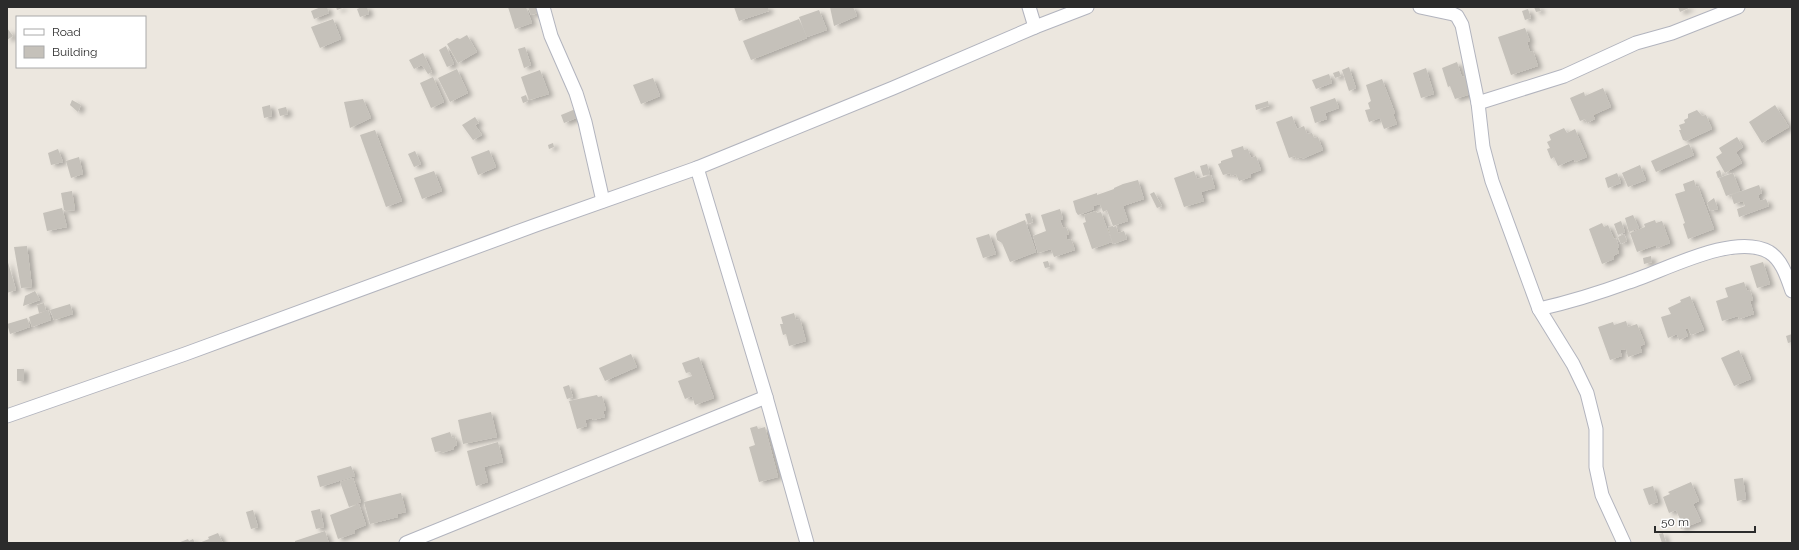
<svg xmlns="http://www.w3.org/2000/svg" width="1799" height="550" viewBox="0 0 1799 550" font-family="Raleway,sans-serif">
<defs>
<filter id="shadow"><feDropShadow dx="4.5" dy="2.5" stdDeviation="2" flood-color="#0004"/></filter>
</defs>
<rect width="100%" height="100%" fill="#ece7df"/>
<g fill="#c5c1ba" filter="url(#shadow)">
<polygon points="321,7 327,7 329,13 314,19 311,11"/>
<polygon points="336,7 345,7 337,10"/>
<polygon points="362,7 367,7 369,14 360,17 357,9"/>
<polygon points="508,7 526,7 532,23 515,29"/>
<polygon points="528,7 536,7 538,13 531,15"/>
<polygon points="734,7 768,7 769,11 739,21"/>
<polygon points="830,7 853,7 857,16 834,26"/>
<polygon points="1534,7 1539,7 1541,11 1536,12"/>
<polygon points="1678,7 1691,7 1680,12"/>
<polygon points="1528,9 1531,18 1525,20 1522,11"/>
<polygon points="819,10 827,30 807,37 799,17"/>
<polygon points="333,19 341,39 320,48 311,27"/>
<polygon points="799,19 807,38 751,60 743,41"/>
<polygon points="7,28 13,36 7,40"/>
<polygon points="1525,28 1530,41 1527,42 1530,52 1533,51 1538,66 1511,75 1498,37"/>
<polygon points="467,35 477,52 458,63 447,44 457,38 460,39"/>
<polygon points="446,46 454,64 447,67 439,50"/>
<polygon points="525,47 531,65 524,68 518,49"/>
<polygon points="423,53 432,72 428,74 422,65 414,69 409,60"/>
<polygon points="1457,62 1462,77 1465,76 1471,94 1455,99 1450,86 1448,87 1442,68"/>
<polygon points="1349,67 1356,88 1349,91 1342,70"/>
<polygon points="1426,68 1434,94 1421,98 1413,73"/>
<polygon points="457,69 468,93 450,102 438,78"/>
<polygon points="540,70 549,94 529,100 521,77"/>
<polygon points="1339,71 1341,76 1335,78 1333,73"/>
<polygon points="1329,74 1332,83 1316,89 1312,80"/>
<polygon points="433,77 444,102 431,108 420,83"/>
<polygon points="653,78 660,96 641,104 633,85"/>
<polygon points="1382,79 1395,113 1393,114 1397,124 1384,129 1380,118 1369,122 1365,110 1370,109 1368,103 1371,101 1366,85"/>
<polygon points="1603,88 1611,107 1593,115 1595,119 1587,123 1585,119 1580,121 1570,98 1584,92 1585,96"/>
<polygon points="526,95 528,101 523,103 521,97"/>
<polygon points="1335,98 1339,108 1325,113 1327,119 1315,123 1310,107"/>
<polygon points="363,99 371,118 350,128 344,102"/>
<polygon points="72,100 81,105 78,112 70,105"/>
<polygon points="1268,101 1269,106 1256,110 1255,105"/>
<polygon points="270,105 272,116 264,118 262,107"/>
<polygon points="1775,105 1789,127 1762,143 1749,122"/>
<polygon points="286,107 288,114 280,116 278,109"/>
<polygon points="578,108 581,116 564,123 561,115"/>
<polygon points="1697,110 1702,116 1706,115 1712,129 1686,141 1683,140 1679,130 1681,130 1679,125 1685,123 1684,120 1688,118 1688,114"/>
<polygon points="1292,116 1297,129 1304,126 1307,134 1312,133 1314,138 1318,137 1323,150 1302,159 1302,157 1296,159 1295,156 1289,158 1276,122"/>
<polygon points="475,117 479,123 475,125 482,135 473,140 462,125"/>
<polygon points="1564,128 1567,133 1575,129 1587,157 1575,162 1574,159 1558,166 1554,157 1551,159 1547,149 1550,148 1547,142 1551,140 1549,135"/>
<polygon points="375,130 402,201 386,207 360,135"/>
<polygon points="1737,137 1743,147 1736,152 1742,163 1725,173 1716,157 1722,153 1719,148"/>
<polygon points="553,143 554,147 549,149 548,145"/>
<polygon points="1689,144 1694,155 1656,172 1651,161"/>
<polygon points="1243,146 1244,150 1248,149 1251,158 1256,156 1261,170 1250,174 1251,177 1239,181 1236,174 1231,176 1230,173 1223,175 1218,164 1221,163 1221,161 1233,157 1231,150"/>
<polygon points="58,149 63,162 51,165 48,153"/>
<polygon points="489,150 496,167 478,175 471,157"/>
<polygon points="415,151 421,164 414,167 408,154"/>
<polygon points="79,157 83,174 71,178 66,161"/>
<polygon points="1207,164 1210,174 1203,176 1200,166"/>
<polygon points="1640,165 1646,180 1628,187 1622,173"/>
<polygon points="1720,170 1722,177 1718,178 1716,172"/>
<polygon points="434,171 442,191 422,199 414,178"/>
<polygon points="1194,171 1197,179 1211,175 1215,188 1201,192 1204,201 1184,207 1174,178"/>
<polygon points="1617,173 1621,183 1608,188 1605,178"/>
<polygon points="1733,173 1740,191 1726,196 1719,178"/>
<polygon points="1138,180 1144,199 1123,206 1128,221 1113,226 1107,210 1103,212 1100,204 1093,206 1094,209 1087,212 1078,215 1076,212 1073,201 1097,193 1097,195 1114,189 1114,188 1123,184"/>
<polygon points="1694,180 1696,187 1698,186 1714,229 1688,239 1683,224 1685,223 1675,194 1685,191 1683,184"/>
<polygon points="1759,185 1762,193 1758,195 1760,201 1766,199 1769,206 1739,217 1737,209 1745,206 1743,201 1734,204 1731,195"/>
<polygon points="72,191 75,210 66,211 64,210 61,193"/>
<polygon points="1154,192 1162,206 1157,208 1150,194"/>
<polygon points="1714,198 1718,209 1710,211 1707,203"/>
<polygon points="62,208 67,227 47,231 43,213"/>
<polygon points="1060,209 1063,219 1060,220 1063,228 1066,227 1069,234 1066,235 1067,240 1071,239 1075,250 1054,257 1051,249 1038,253 1033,236 1046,231 1041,215"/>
<polygon points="1096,211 1097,213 1101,212 1112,242 1092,249 1083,223 1086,222 1084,215"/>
<polygon points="1030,213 1033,222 1028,224 1025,214"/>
<polygon points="1633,215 1639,228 1629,232 1625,218"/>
<polygon points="1025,220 1036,252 1010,262 1002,243 997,240 996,234 998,231"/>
<polygon points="1655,220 1656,223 1662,221 1670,243 1657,248 1656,245 1637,252 1630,233 1645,227 1644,224"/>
<polygon points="1621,221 1625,232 1618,235 1614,224"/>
<polygon points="1602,223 1604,227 1608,225 1614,239 1616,238 1619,247 1617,248 1619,253 1613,256 1614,259 1602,264 1589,229"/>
<polygon points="1113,226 1113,227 1116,226 1118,233 1124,231 1127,239 1113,244 1108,227"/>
<polygon points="989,234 996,254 983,258 976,238"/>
<polygon points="1624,234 1627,241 1621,244 1618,237"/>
<polygon points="27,246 32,287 21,288 14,247"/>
<polygon points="1651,256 1652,262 1644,264 1643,258"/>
<polygon points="7,259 16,290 7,293"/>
<polygon points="1048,261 1050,267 1045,268 1043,262"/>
<polygon points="1763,262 1770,284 1757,288 1750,266"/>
<polygon points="1744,282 1747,291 1750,290 1753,300 1750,301 1754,314 1739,319 1738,316 1722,321 1716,301 1728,297 1725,288"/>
<polygon points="35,291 40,300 23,306 25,296"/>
<polygon points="1690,296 1704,330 1691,335 1688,328 1685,329 1688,336 1679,340 1677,334 1668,338 1661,317 1671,314 1668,308 1681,302 1680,300"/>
<polygon points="44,303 46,311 39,313 37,305"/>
<polygon points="70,304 73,314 54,320 50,310"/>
<polygon points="48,310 51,320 32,327 29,317"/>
<polygon points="794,313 796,320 800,319 806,341 789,346 786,334 783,335 780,324 783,324 781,317"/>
<polygon points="27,318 30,327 10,334 7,324"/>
<polygon points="1626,321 1628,327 1637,324 1645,344 1640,346 1642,352 1628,357 1626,349 1620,350 1622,356 1610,360 1598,327 1613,322 1614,325"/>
<polygon points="1792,334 1792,342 1788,343 1786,336"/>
<polygon points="1739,350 1751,379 1734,386 1721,358"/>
<polygon points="631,354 637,367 605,381 599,368"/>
<polygon points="699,357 714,398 695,405 692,396 685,399 678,381 692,376 690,372 686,373 682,363"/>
<rect x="17" y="369" width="7" height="12"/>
<polygon points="569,385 573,397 567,399 563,387"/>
<polygon points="597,395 598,397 602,396 606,410 603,411 605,417 593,420 592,418 585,420 587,426 577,429 569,401"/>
<polygon points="491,412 497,437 463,444 458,420"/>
<polygon points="757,426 758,429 765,427 778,477 759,482 749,447 755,445 750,428"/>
<polygon points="450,432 452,438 455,437 457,445 453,447 454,449 441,453 441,451 435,452 431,438"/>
<polygon points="498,442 503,462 484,467 488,482 476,486 467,451"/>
<polygon points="351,466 355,476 320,487 317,476"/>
<polygon points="353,478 361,502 349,507 340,482"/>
<polygon points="1743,478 1746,499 1737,501 1734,479"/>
<polygon points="1691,482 1699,501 1693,504 1701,521 1681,529 1677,520 1680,519 1676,510 1669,513 1663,497 1670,494 1668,492"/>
<polygon points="1653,486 1658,502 1649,505 1643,489"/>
<polygon points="401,493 406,512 397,514 398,517 370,524 364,502"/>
<polygon points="359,504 366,525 354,530 355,533 338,539 330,515"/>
<polygon points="320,509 324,527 316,529 311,511"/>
<polygon points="253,510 258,527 251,529 246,512"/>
<polygon points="325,531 329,543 295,543 295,541"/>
<polygon points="218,533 223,543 199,543 209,539 208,537"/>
<polygon points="1663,533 1666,542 1664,543 1662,543 1659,534"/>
<polygon points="188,539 189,541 193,539 195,543 178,543"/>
</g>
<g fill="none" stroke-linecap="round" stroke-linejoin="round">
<defs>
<g id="minor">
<polyline points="543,7 551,36 576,93 585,122 603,201"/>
<polyline points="1029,7 1035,27"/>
<polyline points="1420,7 1453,14 1457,16 1462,25 1478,103 1483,147 1492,181 1539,309 1573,364 1587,393 1596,429 1596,467 1602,495 1624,543"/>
<polyline points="1478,103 1564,76 1636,43 1672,33 1738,7"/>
<polyline points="697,168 766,397"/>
<path d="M1539,309C1570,302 1599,293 1629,282C1664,271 1734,232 1769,252C1782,260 1787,277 1792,291"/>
<polyline points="7,416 185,354 536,225 697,168 893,88 1035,27 1087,7"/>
<polyline points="406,543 766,397 807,543"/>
</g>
</defs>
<use href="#minor" stroke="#b2b4be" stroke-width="15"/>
<use href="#minor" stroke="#fff" stroke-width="13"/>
</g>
<rect width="1799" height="550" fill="none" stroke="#2b2b2b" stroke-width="16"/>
<rect x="16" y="16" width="130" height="52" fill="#ffffff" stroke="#aaaaaa"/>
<rect x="24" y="29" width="20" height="6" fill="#ffffff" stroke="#aaaaaa"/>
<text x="52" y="36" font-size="12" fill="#2b2b2b">Road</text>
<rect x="24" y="46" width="20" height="12" fill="#c5c1ba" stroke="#aaaaaa"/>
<text x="52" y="56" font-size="12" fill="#2b2b2b">Building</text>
<path d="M1655 526v6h100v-6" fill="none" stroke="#2b2b2b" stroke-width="2"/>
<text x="1661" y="526" font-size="12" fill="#2b2b2b" stroke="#ffffff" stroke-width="3" paint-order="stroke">50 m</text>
</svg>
